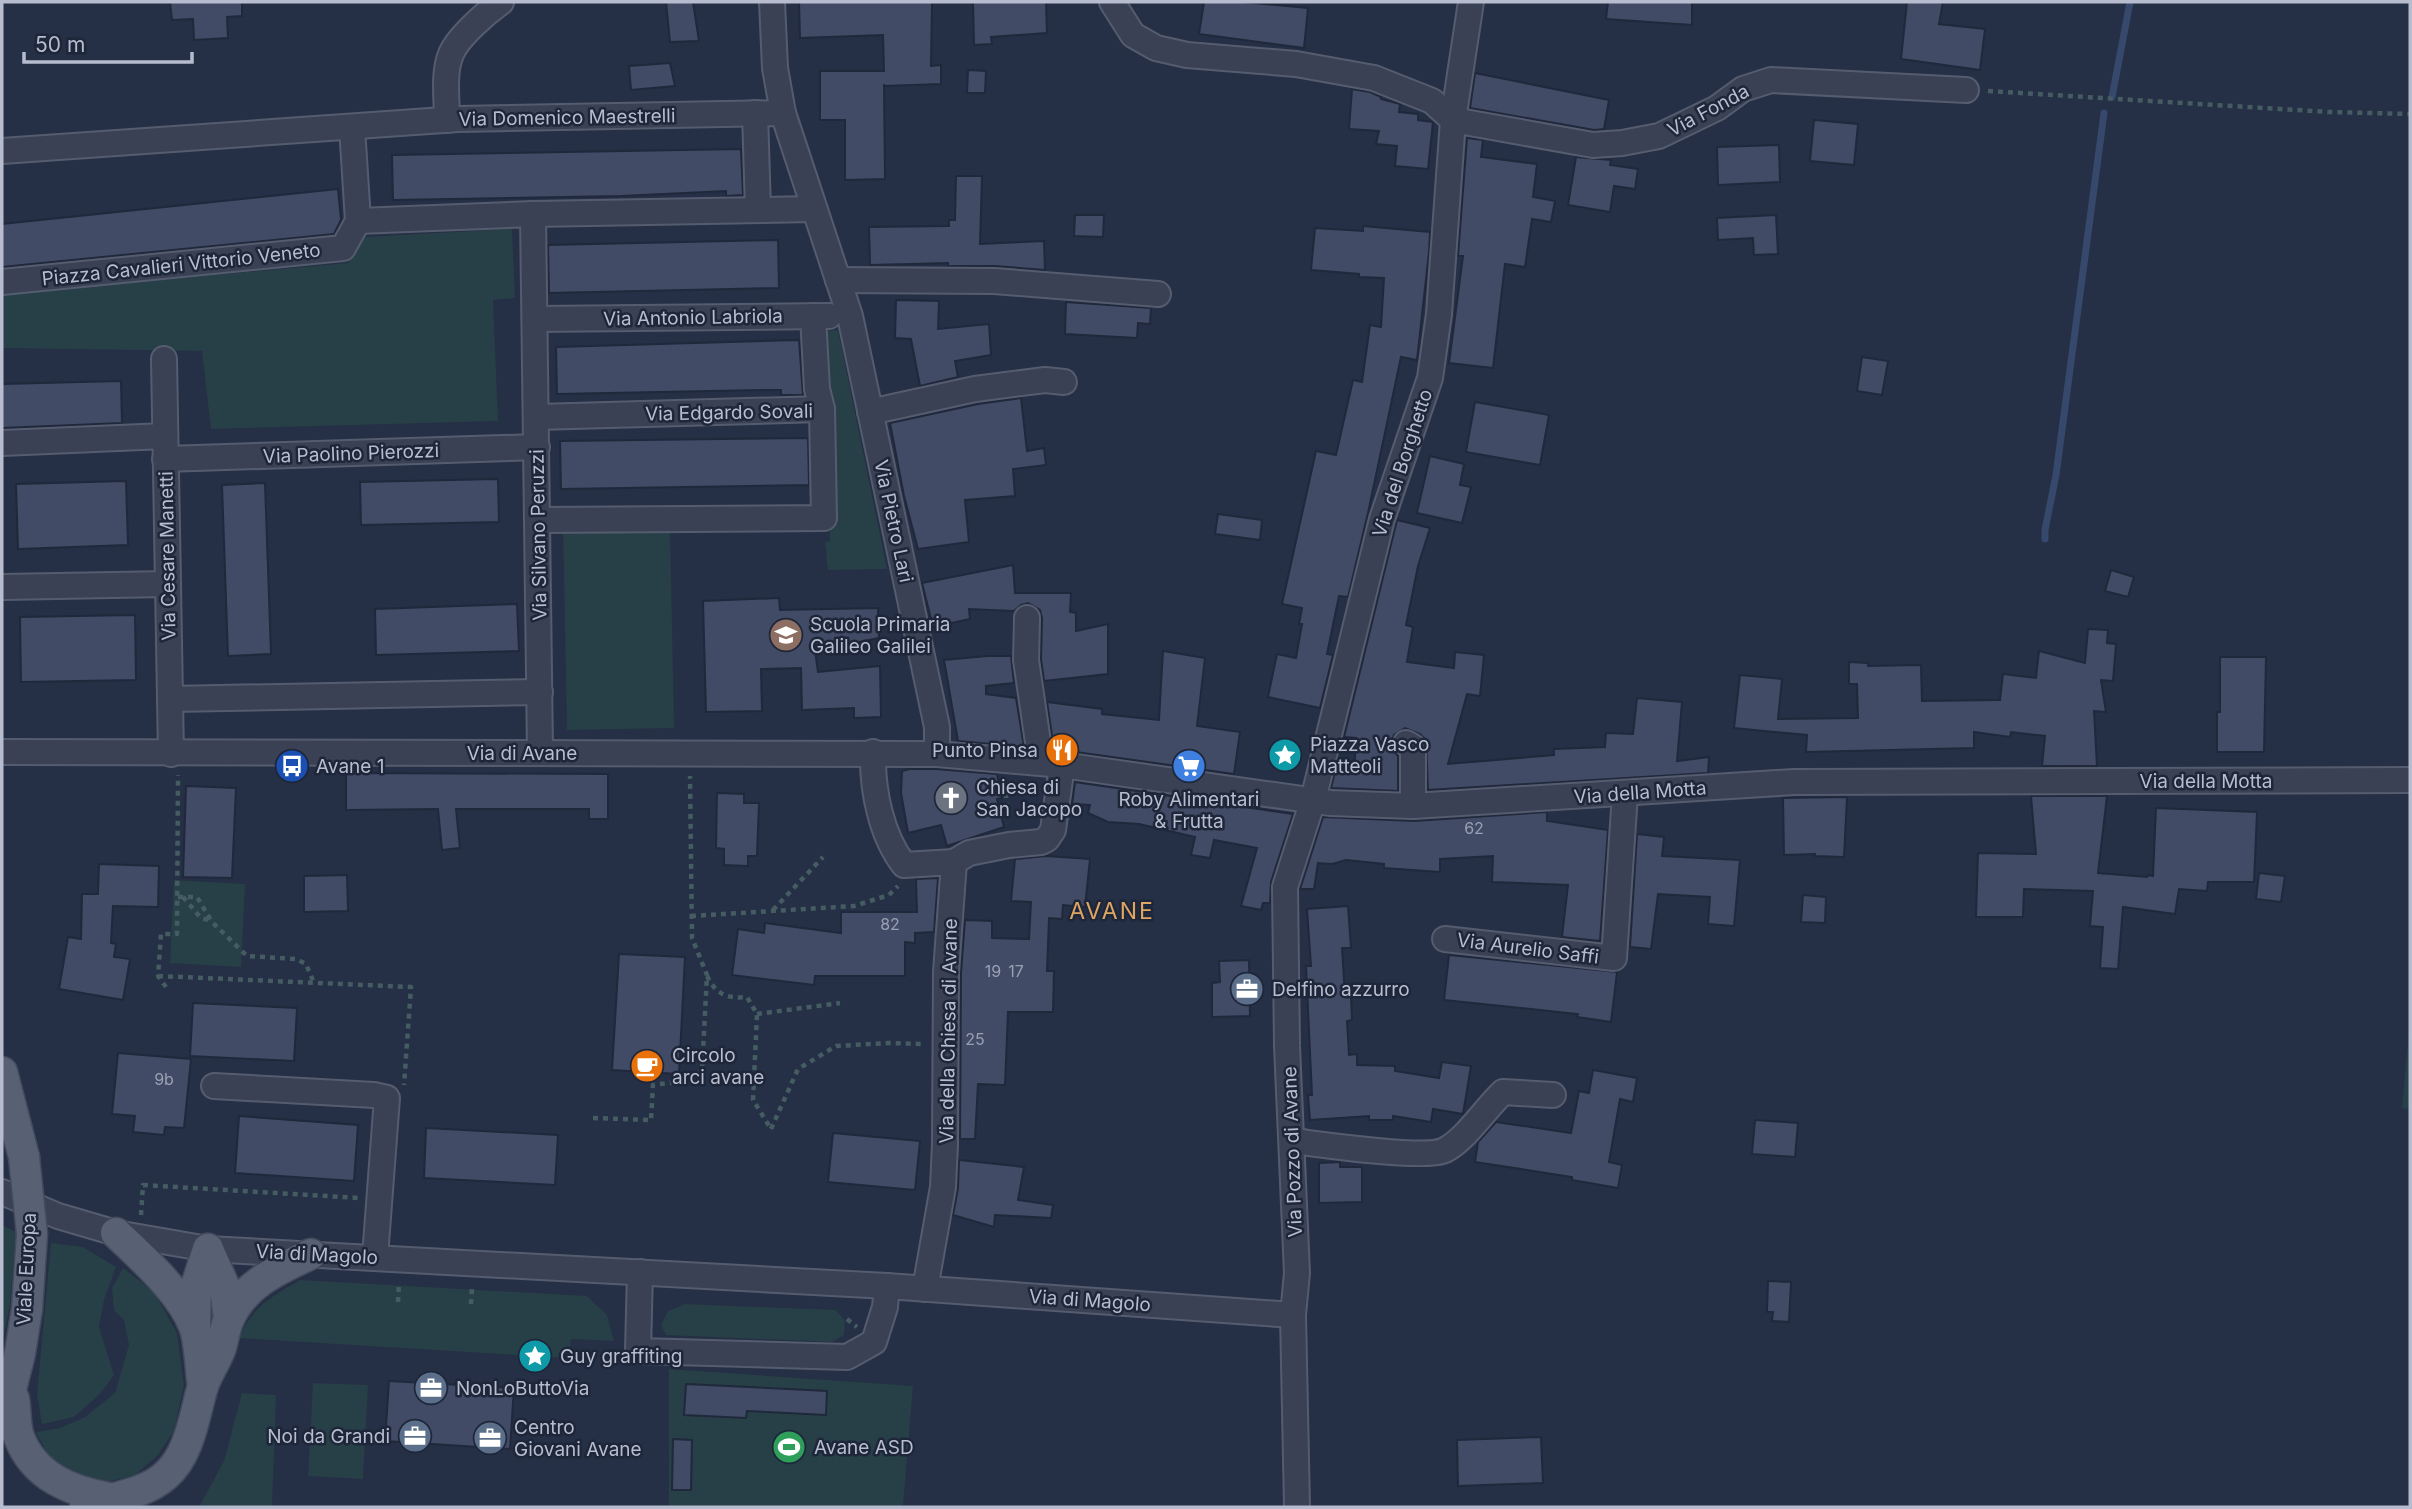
<svg xmlns="http://www.w3.org/2000/svg" width="2412" height="1509" viewBox="0 0 2412 1509" font-family="Inter,sans-serif">
<rect width="100%" height="100%" fill="#252f45"/>
<g fill="#273f46">
<polygon points="512,229 515,298 493,300 498,421 211,429 202,351 2,348 2,294 348,263 363,237"/>
<polygon points="838,330 887,569 828,570 825,542 830,541 821,331"/>
<polygon points="670,525 674,728 567,730 563,528"/>
<polygon points="174,880 245,884 241,967 170,963"/>
<polygon points="2410,1020 2410,1109 2402,1108"/>
<polygon points="2,1225 16,1232 10,1305 2,1344"/>
<polygon points="51,1243 83,1247 116,1267 104,1300 99,1327 114,1375 100,1394 74,1417 42,1424 37,1395"/>
<polygon points="123,1268 154,1292 177,1333 184,1385 174,1431 157,1456 135,1475 108,1482 76,1477 50,1459 36,1432 60,1428 85,1417 115,1393 129,1345 124,1320 114,1310 112,1288"/>
<path d="M300,1280L587,1296L607,1315L614,1341L571,1339L569,1358L239,1338C253,1306 271,1297 300,1280Z"/>
<polygon points="685,1304 836,1310 845,1321 844,1335 832,1342 666,1335 661,1325 668,1311"/>
<polygon points="669,1369 913,1386 903,1507 669,1507"/>
<polygon points="313,1383 368,1385 363,1479 308,1476"/>
<polygon points="242,1393 276,1395 272,1507 199,1507 224,1461"/>
</g>
<g fill="none" stroke-linecap="round" stroke-linejoin="round">
<g stroke="#37486d" stroke-width="7">
<polyline points="2112,97 2130,2"/>
<polyline points="2045,539 2045,530 2056,475 2104,113"/>
</g>
</g>
<g fill="#424b65" stroke="#20283c" stroke-width="2">
<polygon points="170,2 242,2 242,16 227,17 228,38 194,40 193,19 172,20"/>
<polygon points="666,2 693,2 699,41 670,42"/>
<polygon points="799,2 932,2 931,66 941,65 941,84 884,86 884,84 885,179 845,180 845,120 820,120 820,71 884,71 883,35 800,38"/>
<polygon points="973,2 1046,2 1047,33 991,37 992,44 974,45"/>
<polygon points="1204,2 1243,2 1308,8 1304,48 1199,34"/>
<polygon points="1608,2 1692,2 1692,25 1606,19"/>
<polygon points="1907,2 1943,2 1939,24 1985,29 1980,70 1901,59"/>
<polygon points="670,63 675,86 631,90 629,66"/>
<polygon points="968,70 986,71 985,93 967,93"/>
<polygon points="1475,73 1609,100 1604,129 1594,130 1470,108"/>
<polygon points="1352,89 1370,92 1381,97 1381,99 1400,104 1399,112 1418,114 1418,120 1433,122 1428,169 1395,166 1397,146 1376,144 1379,131 1349,129"/>
<polygon points="1814,120 1858,124 1854,165 1810,161"/>
<polygon points="1467,138 1483,140 1481,157 1537,164 1533,197 1555,201 1551,222 1532,219 1525,267 1505,264 1493,368 1449,363 1463,256 1458,256"/>
<polygon points="1779,145 1780,182 1718,185 1717,147"/>
<polygon points="741,149 743,195 726,196 726,191 621,196 393,200 392,155"/>
<polygon points="1576,157 1611,160 1610,165 1638,169 1635,189 1614,186 1610,212 1568,205"/>
<polygon points="956,176 982,176 980,244 1044,241 1045,270 995,266 948,266 948,263 870,265 869,227 949,226 949,220 955,220"/>
<polygon points="338,189 341,220 334,234 2,267 2,224"/>
<polygon points="1075,215 1104,215 1103,237 1074,236"/>
<polygon points="1776,215 1778,254 1754,255 1753,238 1718,240 1717,218"/>
<polygon points="1363,226 1430,232 1429,252 1417,360 1401,357 1368,513 1348,597 1339,596 1327,654 1333,655 1320,708 1268,697 1277,654 1296,658 1302,624 1299,624 1302,608 1282,604 1316,451 1336,455 1353,380 1362,382 1370,325 1381,327 1384,278 1359,277 1359,274 1311,270 1315,228 1363,231"/>
<polygon points="778,240 779,288 549,293 548,245"/>
<polygon points="896,300 939,301 938,329 989,324 991,355 955,361 958,377 920,386 911,339 895,338"/>
<polygon points="1066,302 1151,308 1150,324 1138,323 1137,338 1065,334"/>
<polygon points="799,340 803,395 781,395 781,390 762,390 557,394 556,347"/>
<polygon points="1862,357 1888,361 1882,395 1857,391"/>
<polygon points="121,381 122,423 2,428 2,384"/>
<polygon points="1021,398 1027,451 1044,448 1046,465 1013,469 1015,496 965,500 969,542 918,549 904,496 890,423 978,404"/>
<polygon points="1475,402 1549,415 1540,465 1466,452"/>
<polygon points="808,438 809,485 561,489 560,441"/>
<polygon points="1430,456 1464,464 1460,485 1471,487 1462,523 1417,513"/>
<polygon points="498,479 499,522 361,525 360,482"/>
<polygon points="126,481 128,545 18,549 16,484"/>
<polygon points="265,483 271,654 228,656 222,485"/>
<polygon points="1218,514 1262,520 1260,540 1215,534"/>
<polygon points="1397,520 1430,528 1418,566 1406,625 1413,627 1407,662 1454,668 1455,652 1484,655 1480,696 1467,694 1448,764 1554,755 1554,749 1605,747 1606,733 1633,734 1637,698 1682,702 1677,761 1709,757 1708,773 1428,790 1426,740 1420,734 1405,728 1394,735 1391,742 1393,750 1398,756 1398,791 1331,788 1335,772 1354,774 1356,738 1344,737"/>
<polygon points="1013,565 1015,593 1071,593 1070,612 1076,613 1076,631 1108,624 1108,674 1044,681 1041,659 1042,618 1040,610 1028,603 1021,605 1014,611 969,609 970,619 933,627 922,583"/>
<polygon points="2111,570 2134,577 2128,597 2105,591"/>
<polygon points="779,598 780,610 878,608 879,638 815,651 818,672 880,666 881,717 854,718 854,708 802,710 801,668 761,669 762,711 706,712 703,601"/>
<polygon points="517,604 519,651 376,655 375,609"/>
<polygon points="135,615 136,680 21,682 20,617"/>
<polygon points="2088,629 2108,630 2107,643 2116,644 2113,681 2101,680 2106,712 2094,711 2097,766 2042,766 2045,736 2011,732 2010,737 1974,732 1974,748 1806,752 1807,735 1734,728 1740,675 1782,679 1778,719 1858,718 1857,684 1849,684 1849,662 1868,663 1868,666 1921,665 1922,701 2000,700 2003,674 2036,678 2039,651 2085,663"/>
<polygon points="1163,651 1205,658 1197,726 1240,732 1234,774 1054,749 1047,702 1102,709 1102,714 1159,720"/>
<polygon points="987,656 1011,656 1014,683 986,686 986,694 1016,698 1024,747 958,741 944,660"/>
<polygon points="2220,657 2266,657 2264,752 2217,752 2217,712 2220,712"/>
<polygon points="910,769 936,769 997,774 1002,798 997,799 1004,827 947,846 941,825 908,833 901,793 902,771"/>
<polygon points="346,773 608,774 608,819 589,819 589,809 456,809 460,848 442,850 438,809 346,810"/>
<polygon points="1075,782 1293,814 1271,882 1270,903 1263,903 1261,910 1241,906 1257,848 1214,840 1210,858 1191,855 1195,837 1139,824 1108,822 1088,813 1090,805 1072,804"/>
<polygon points="186,786 236,788 232,878 183,877"/>
<polygon points="717,793 744,794 744,803 759,803 757,856 748,856 748,866 724,865 724,849 716,848"/>
<polygon points="2031,796 2107,796 2098,873 2147,877 2148,875 2153,876 2156,808 2257,812 2254,882 2208,882 2207,891 2179,889 2175,914 2123,907 2118,969 2100,968 2103,927 2090,926 2093,891 2024,889 2023,917 1976,917 1978,853 2036,854"/>
<polygon points="1847,797 1844,857 1815,856 1815,854 1784,855 1783,798"/>
<polygon points="1547,812 1547,821 1608,830 1600,941 1562,937 1568,885 1492,882 1493,856 1440,859 1440,872 1384,868 1384,864 1346,860 1332,864 1318,863 1314,889 1300,889 1323,817 1414,821"/>
<polygon points="1637,834 1664,837 1662,856 1740,860 1734,926 1708,924 1710,897 1658,894 1651,949 1630,947"/>
<polygon points="1046,856 1090,859 1085,907 1063,905 1062,919 1049,918 1047,971 1054,971 1053,1012 1008,1012 1005,1085 978,1084 975,1139 960,1139 961,973 965,920 992,921 992,938 1029,939 1031,902 1011,901 1015,859"/>
<polygon points="99,864 159,866 158,907 113,906 111,943 116,944 114,957 130,959 123,1000 59,989 68,937 81,939 82,894 98,894"/>
<polygon points="2259,873 2285,876 2281,902 2256,899"/>
<polygon points="347,875 348,911 304,912 304,876"/>
<polygon points="938,878 934,932 915,933 915,943 905,942 905,976 815,976 814,985 732,975 738,929 764,933 765,923 841,933 841,912 917,912 916,879"/>
<polygon points="1803,895 1826,897 1825,923 1801,922"/>
<polygon points="1348,906 1351,948 1342,948 1345,995 1351,996 1352,1020 1347,1021 1349,1055 1357,1054 1357,1065 1395,1066 1395,1071 1439,1078 1442,1062 1471,1066 1463,1114 1433,1109 1431,1122 1393,1116 1393,1120 1369,1120 1369,1116 1310,1120 1308,1095 1312,1095 1306,966 1311,966 1307,909"/>
<polygon points="619,954 685,957 679,1074 612,1070"/>
<polygon points="1449,955 1617,972 1611,1022 1577,1017 1578,1014 1444,1000"/>
<polygon points="1249,960 1250,1016 1212,1017 1212,983 1220,982 1219,961"/>
<polygon points="193,1003 297,1008 294,1061 190,1056"/>
<polygon points="118,1053 191,1059 184,1128 165,1127 164,1135 133,1132 135,1116 112,1114"/>
<polygon points="1593,1070 1637,1078 1633,1102 1620,1099 1609,1162 1622,1165 1618,1188 1572,1180 1572,1177 1475,1162 1478,1142 1496,1122 1571,1133 1579,1091 1589,1093"/>
<polygon points="239,1116 358,1125 354,1181 235,1173"/>
<polygon points="1755,1120 1798,1123 1795,1157 1752,1154"/>
<polygon points="426,1128 558,1135 555,1185 424,1178"/>
<polygon points="833,1133 920,1141 915,1190 828,1182"/>
<polygon points="959,1160 1024,1167 1018,1200 1053,1205 1051,1218 995,1215 994,1227 953,1215 958,1188"/>
<polygon points="1340,1162 1340,1167 1362,1167 1362,1202 1319,1203 1319,1163"/>
<polygon points="1768,1281 1791,1282 1789,1322 1772,1321 1773,1312 1767,1312"/>
<polygon points="389,1381 514,1388 510,1449 385,1441"/>
<polygon points="686,1384 827,1391 826,1415 747,1411 746,1418 684,1415"/>
<polygon points="1541,1437 1543,1483 1458,1486 1457,1440"/>
<polygon points="673,1439 692,1440 691,1490 672,1490"/>
</g>
<g fill="none" stroke-linecap="round" stroke-linejoin="round">
<defs>
<g id="minor">
<polyline points="772,2 775,68 783,113 850,316 937,727 937,754"/>
<polyline points="1112,2 1133,35 1156,48 1187,55 1296,64 1374,78 1432,101 1453,120 1593,145 1622,143 1659,136 1717,108 1743,89 1771,80 1966,90"/>
<polyline points="755,113 758,210"/>
<path d="M447,120C447,99 443,73 451,54C458,37 486,13 501,2"/>
<polyline points="352,127 358,221"/>
<polyline points="2,151 458,119 783,113"/>
<polyline points="533,214 814,209"/>
<polyline points="358,221 533,214 540,752"/>
<polyline points="838,280 994,281 1158,294"/>
<polyline points="2,282 343,248 358,221"/>
<polyline points="536,319 829,316"/>
<polyline points="164,359 171,754"/>
<polyline points="870,412 975,389 1045,380 1064,382"/>
<polyline points="537,417 822,409"/>
<polyline points="2,443 165,436"/>
<polyline points="165,459 537,447"/>
<polyline points="538,520 824,518 822,409 817,389 813,316"/>
<polyline points="2,587 168,584"/>
<polyline points="1027,618 1026,660 1041,763"/>
<polyline points="170,699 540,692"/>
<polyline points="1406,743 1413,747 1413,806"/>
<polyline points="2,752 937,754 1062,765 1330,803 1413,806 1794,782 2410,780"/>
<path d="M873,752C872,790 881,835 904,865L954,862"/>
<polyline points="1445,939 1614,958 1625,794"/>
<polyline points="214,1086 374,1095 387,1098 375,1257"/>
<path d="M1293,1141C1319,1144 1426,1160 1445,1150C1466,1139 1485,1109 1503,1092L1553,1095"/>
<polyline points="2,1192 58,1216 116,1233 208,1249 887,1286 1293,1315"/>
<polyline points="640,1272 638,1351 847,1357 874,1342 885,1307 887,1286"/>
<polyline points="925,1289 943,1187 945,1144 946,972 954,862 969,853 1009,845 1041,842 1047,839 1053,830 1062,765"/>
<polyline points="1297,1507 1293,1315 1297,1273 1287,1046 1285,887 1313,800 1382,519 1430,378 1439,314 1453,120 1471,2"/>
</g>
<g id="major">
<polyline points="2,1072 24,1157"/>
<path d="M116,1233C142,1258 181,1292 194,1326C200,1341 200,1369 203,1386"/>
<polyline points="208,1249 225,1288 229,1318"/>
<polyline points="195,1326 196,1286 208,1249"/>
<path d="M14,1399C16,1410 15,1426 19,1437C34,1477 71,1491 109,1498"/>
<polyline points="2,1425 20,1353 27,1309 32,1234"/>
<path d="M85,1507C111,1497 143,1495 165,1476C189,1456 194,1418 202,1389C206,1375 215,1363 220,1350C224,1340 224,1329 229,1319C244,1284 279,1269 311,1254"/>
</g>
</defs>
<use href="#minor" stroke="#555c6f" stroke-width="28"/>
<use href="#major" stroke="#434a5e" stroke-width="33"/>
<g stroke="#455c62" stroke-width="4.5" stroke-dasharray="5 5" stroke-linecap="butt">
<polyline points="1988,91 2329,112 2410,114"/>
<polyline points="1005,783 1008,823"/>
<polyline points="178,897 197,897 212,922 247,956 296,959 306,964 314,983"/>
<polyline points="183,897 201,918 212,921"/>
<polyline points="773,910 823,857"/>
<polyline points="691,916 854,906 889,895 898,886"/>
<polyline points="158,976 411,987 404,1085"/>
<path d="M707,976C716,994 726,999 747,997L757,1014L753,1100L771,1129"/>
<polyline points="166,987 158,976 161,934 177,934 178,775"/>
<polyline points="757,1014 840,1003"/>
<polyline points="593,1118 651,1120 653,1085 683,1081 702,1071 707,975 692,938 690,776"/>
<polyline points="771,1129 798,1069 836,1046 888,1043 924,1044"/>
<polyline points="141,1215 143,1185 359,1198"/>
<polyline points="398,1302 399,1282"/>
<polyline points="471,1304 472,1286"/>
<polyline points="847,1319 857,1327"/>
</g>
<use href="#minor" stroke="#3a4154" stroke-width="24"/>
<use href="#major" stroke="#586074" stroke-width="30"/>
<defs>
<polyline id="major-bridge" points="24,1157 32,1234"/>
</defs>
<use href="#major-bridge" stroke="#434a5e" stroke-width="33" stroke-linecap="butt"/>
<use href="#major-bridge" stroke="#586074" stroke-width="30"/>
</g>
<defs>
<symbol id="school-disc" viewBox="-11 -11 22 22"><circle r="9.5" fill="#8d6e63" stroke="#1e263a"/><path d="M0-5L7-2L0 1L-7-2ZM-4 1L0 2.5L4 1V4Q0 6-4 4Z" fill="#fff"/></symbol>
<symbol id="restaurant-disc" viewBox="-11 -11 22 22"><circle r="9.5" fill="#e8710a" stroke="#1e263a"/><path d="M-5-6h1v4h1v-4h1v4h1v-4h1v5L-1.5 .5V6h-2V.5L-5-1ZM5-6V6H3V1.5H1.5Q1.5-4 5-6Z" fill="#fff"/></symbol>
<symbol id="sight-disc" viewBox="-11 -11 22 22"><circle r="9.5" fill="#0f9aa8" stroke="#1e263a"/><path d="M0-6L1.8-2.2L6-1.7L2.9 1.2L3.7 5.4L0 3.3L-3.7 5.4L-2.9 1.2L-6-1.7L-1.8-2.2Z" fill="#fff"/></symbol>
<symbol id="bus-disc" viewBox="-11 -11 22 22"><circle r="9.5" fill="#1a4fb4" stroke="#1e263a"/><path d="M-5-6H5V4H4V6H2V4H-2V6H-4V4H-5ZM-3.5-4V0h7V-4ZM-3.5 1.2v1.5H-2V1.2ZM2 1.2v1.5H3.5V1.2Z" fill="#fff"/></symbol>
<symbol id="supermarket-disc" viewBox="-11 -11 22 22"><circle r="9.5" fill="#3f7fe0" stroke="#1e263a"/><path d="M-6-5.5h2.5l.6 2H6L4.5 2H-2.5L-4.4-4H-6ZM-1.5 3.2a1.3 1.3 0 1 0 .1 0ZM3 3.2a1.3 1.3 0 1 0 .1 0Z" fill="#fff"/></symbol>
<symbol id="church-disc" viewBox="-11 -11 22 22"><circle r="9.5" fill="#6b7280" stroke="#1e263a"/><path d="M-1.2-6h2.4v3.5h3.3v2.4h-3.3V6h-2.4V-.1h-3.3v-2.4h3.3Z" fill="#fff"/></symbol>
<symbol id="office-disc" viewBox="-11 -11 22 22"><circle r="9.5" fill="#5c6f8a" stroke="#1e263a"/><path d="M-6-3h4V-5.5h4V-3h4V5H-6ZM-1-4.5V-3h2v-1.5ZM-6 0V1H6V0Z" fill="#fff"/></symbol>
<symbol id="cafe-disc" viewBox="-11 -11 22 22"><circle r="9.5" fill="#e8710a" stroke="#1e263a"/><path d="M-5.5-4.5H6V0H3Q3 3.5 0 3.5H-2.5Q-5.5 3.5-5.5 0ZM3-3.2v2h1.7v-2ZM-6 4.5H4V6H-6Z" fill="#fff"/></symbol>
<symbol id="stadium-disc" viewBox="-11 -11 22 22"><circle r="9.5" fill="#2e9e5b" stroke="#1e263a"/><path d="M0-5a6.5 5 0 1 0 0 10a6.5 5 0 1 0 0-10ZM-3.5-1.8h7v3.6h-7Z" fill="#fff"/></symbol>
</defs>
<g fill-rule="evenodd">
<use href="#school-disc" x="767" y="616" width="38" height="38"/>
<use href="#restaurant-disc" x="1043" y="731" width="38" height="38"/>
<use href="#sight-disc" x="1266" y="736" width="38" height="38"/>
<use href="#bus-disc" x="273" y="747" width="38" height="38"/>
<use href="#supermarket-disc" x="1170" y="747" width="38" height="38"/>
<use href="#church-disc" x="932" y="779" width="38" height="38"/>
<use href="#office-disc" x="1228" y="970" width="38" height="38"/>
<use href="#cafe-disc" x="628" y="1047" width="38" height="38"/>
<use href="#sight-disc" x="516" y="1337" width="38" height="38"/>
<use href="#office-disc" x="412" y="1369" width="38" height="38"/>
<use href="#office-disc" x="396" y="1417" width="38" height="38"/>
<use href="#office-disc" x="471" y="1419" width="38" height="38"/>
<use href="#stadium-disc" x="770" y="1428" width="38" height="38"/>
</g>
<g text-anchor="middle" stroke-width="5" stroke-linejoin="round" paint-order="stroke">
<g font-size="16" fill="#9aa0b4">
<text x="1474" y="834">62</text>
<text x="890" y="930">82</text>
<text x="993" y="977">19</text>
<text x="1016" y="977">17</text>
<text x="975" y="1045">25</text>
<text x="164" y="1085">9b</text>
</g>
<g font-size="19" fill="#b7bdce" stroke="#1e263a">
<text transform="translate(1708 110) rotate(-28)" y="7">Via Fonda</text>
<text transform="translate(567 117) rotate(-1)" y="7">Via Domenico Maestrelli</text>
<text transform="translate(181 264) rotate(-6)" y="7">Piazza Cavalieri Vittorio Veneto</text>
<text transform="translate(693 317) rotate(-1)" y="7">Via Antonio Labriola</text>
<text transform="translate(729 412) rotate(-1)" y="7">Via Edgardo Sovali</text>
<text transform="translate(351 453) rotate(-2)" y="7">Via Paolino Pierozzi</text>
<text transform="translate(1402 463) rotate(-72)" y="7">Via del Borghetto</text>
<text transform="translate(894 521) rotate(78)" y="7">Via Pietro Lari</text>
<text transform="translate(538 535) rotate(-91)" y="7">Via Silvano Peruzzi</text>
<text transform="translate(167 556) rotate(-91)" y="7">Via Cesare Manetti</text>
<text x="522" y="760">Via di Avane</text>
<text x="2206" y="788">Via della Motta</text>
<text transform="translate(1640 792) rotate(-4)" y="7">Via della Motta</text>
<text transform="translate(1528 948) rotate(7)" y="7">Via Aurelio Saffi</text>
<text transform="translate(948 1031) rotate(-89)" y="7">Via della Chiesa di Avane</text>
<text transform="translate(1292 1152) rotate(-92)" y="7">Via Pozzo di Avane</text>
<text transform="translate(317 1254) rotate(3)" y="7">Via di Magolo</text>
<text transform="translate(26 1269) rotate(-87)" y="7">Viale Europa</text>
<text transform="translate(1090 1300) rotate(4)" y="7">Via di Magolo</text>
</g>
<g font-size="19" fill="#b7bdce" stroke="#1e263a" text-anchor="start">
<text x="810" y="631">Scuola Primaria<tspan x="810" dy="22">Galileo Galilei</tspan></text>
<text x="1310" y="751">Piazza Vasco<tspan x="1310" dy="22">Matteoli</tspan></text>
<text x="1038" y="757" text-anchor="end">Punto Pinsa</text>
<text x="316" y="773">Avane 1</text>
<text x="976" y="794">Chiesa di<tspan x="976" dy="22">San Jacopo</tspan></text>
<text x="1189" y="806" text-anchor="middle">Roby Alimentari<tspan x="1189" dy="22">&amp; Frutta</tspan></text>
<text x="1272" y="996">Delfino azzurro</text>
<text x="672" y="1062">Circolo<tspan x="672" dy="22">arci avane</tspan></text>
<text x="560" y="1363">Guy graffiting</text>
<text x="456" y="1395">NonLoButtoVia</text>
<text x="514" y="1434">Centro<tspan x="514" dy="22">Giovani Avane</tspan></text>
<text x="390" y="1443" text-anchor="end">Noi da Grandi</text>
<text x="814" y="1454">Avane ASD</text>
</g>
<g font-size="23" letter-spacing="2" fill="#dea661" stroke="#1e263a">
<text x="1112" y="919">AVANE</text>
</g>
</g>
<rect width="2412" height="1509" fill="none" stroke="#b7bdce" stroke-width="7"/>
<path d="M24 52v10h168v-10" fill="none" stroke="#b7bdce" stroke-width="3.5"/>
<text x="35" y="52" font-size="21" fill="#b7bdce" stroke="#1e263a" stroke-width="5" paint-order="stroke">50 m</text>
</svg>
